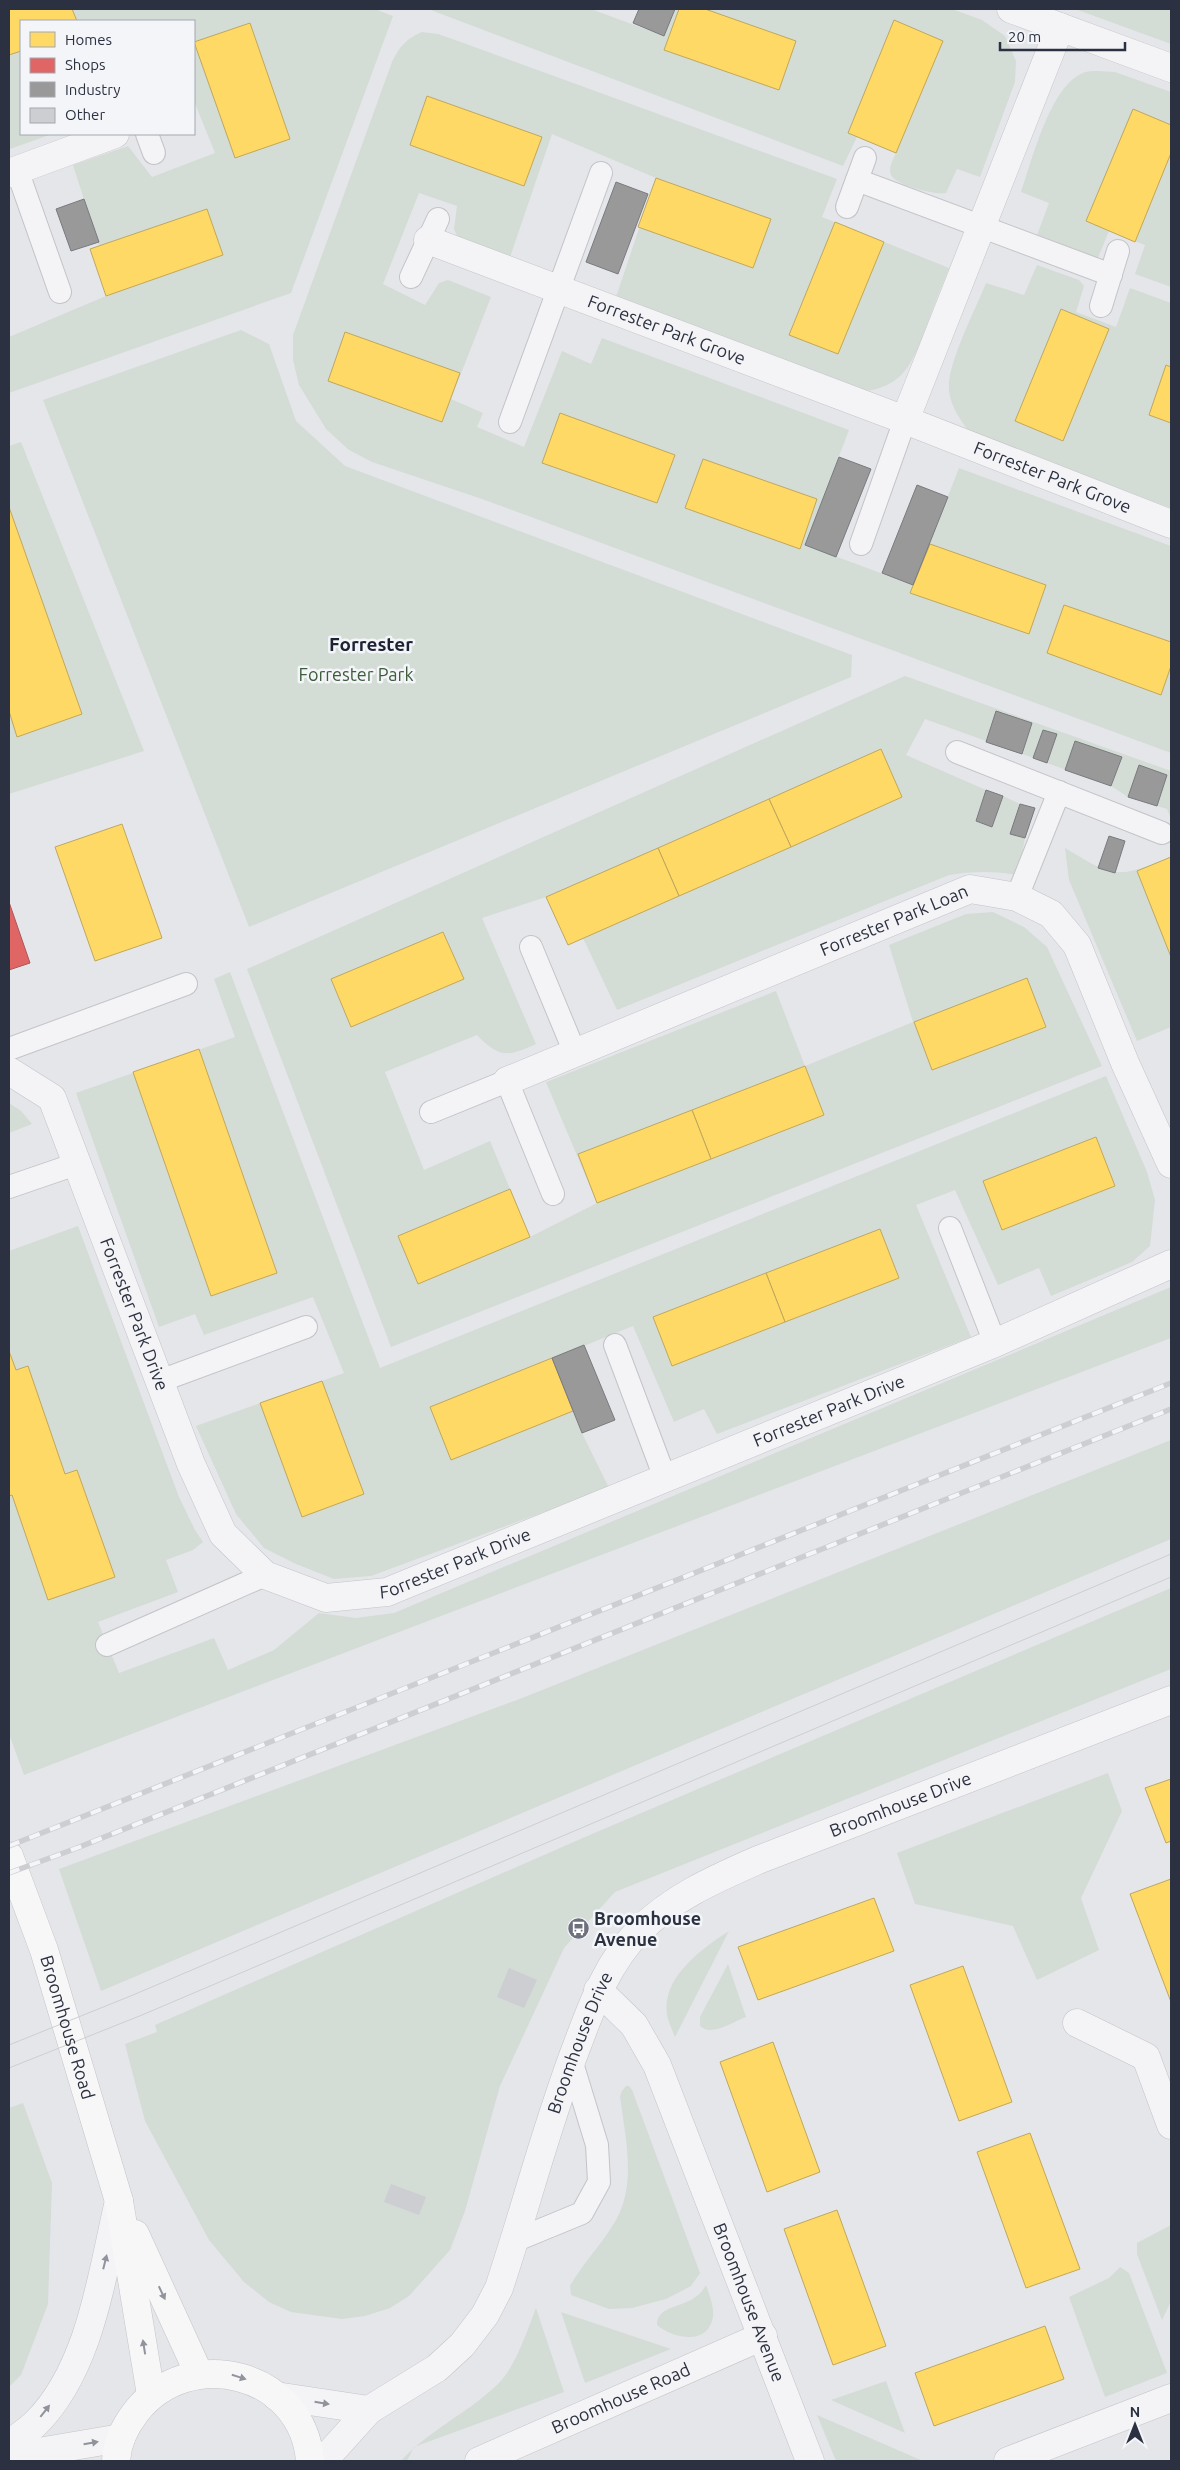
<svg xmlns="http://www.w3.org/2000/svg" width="1180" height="2470" viewBox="0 0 1180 2470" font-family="Ubuntu,sans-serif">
<rect width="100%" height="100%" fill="#e5e6ea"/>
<g fill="#d4dcd6">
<polygon points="9,9 375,9 393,16 291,293 9,393 9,337 106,296 223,255 207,209 99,246 73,165 128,146 152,177 215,153 194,101 194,21 21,21 21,134 52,134 10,149"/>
<path d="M428,9H591L664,36L675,9H952L982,20L1005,36L1016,61L1015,82L980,177L957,169L946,193C935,195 897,186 891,175C888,168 893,160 896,153L857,137L843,166Z"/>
<polygon points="1075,9 1171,9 1171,44"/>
<path d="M422,32L438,34L458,41L837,179L822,217L949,268C942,286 934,304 928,322C913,361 906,389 857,392L615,300L656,178L552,134L509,260L459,240L454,229L457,206L419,193L383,284L425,305L439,283L448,280L491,297L451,399L483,413L477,427L524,447L562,351L591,364L602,338L849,430L805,545L913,585L959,468L1171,546V753L482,499L372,462L349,450L326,429L299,385L293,360V335L392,62C400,46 406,39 422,32Z"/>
<path d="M1098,71L1115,72L1171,92V287L1135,274L1145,245L1109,231L1097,260L1037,235L1049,203L1021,192C1032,161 1050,86 1083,73C1087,71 1094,71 1098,71Z"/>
<path d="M1037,265L1079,280L1084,286L1076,312L1116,327L1130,288L1171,303V508L969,432C960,419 951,407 949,391C946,365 976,309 986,283L1024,295Z"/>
<polygon points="241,330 269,344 296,421 345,466 852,655 851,677 249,927 43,400"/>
<polygon points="21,442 144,751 9,794 9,446"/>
<path d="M905,676L1171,771V819L1167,809L1128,797L1111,786L925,719L906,755L986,790L976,821L992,826L1003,796L1020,804L1010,833L1025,838L1018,875C994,871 973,871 949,875L617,1010L583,938L568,945L546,897L482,918L536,1044C508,1057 499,1058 477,1035L385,1072L424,1170L490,1141L530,1237L597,1203L546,1082L776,991L805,1066L913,1022L889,945L966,914L993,912L1024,927L1047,947L1102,1066L391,1347L247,969Z"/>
<path d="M1065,848C1115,878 1116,879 1171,857V1027L1137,1041L1069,880Z"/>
<polygon points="230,972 380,1368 1106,1076 1147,1172 1155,1200 1150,1246 1132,1262 1051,1296 1039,1268 998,1285 955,1190 916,1205 971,1337 717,1434 704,1409 674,1422 633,1326 552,1359 582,1433 609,1488 371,1576 334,1579 296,1564 264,1548 236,1514 196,1426 344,1373 313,1297 204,1335 195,1314 159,1327 76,1093 235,1037 214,979"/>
<polygon points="9,1103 21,1111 32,1124 9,1133"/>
<polygon points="78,1226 179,1497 195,1530 203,1542 193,1550 166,1560 178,1592 98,1622 119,1673 214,1638 228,1670 274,1650 319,1613 356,1618 394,1613 1171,1287 1171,1338 24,1775 9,1734 9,1251"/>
<polygon points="1171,1440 1171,1539 101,1991 59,1869 517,1700"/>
<polygon points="1171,1588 1171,1669 615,1892 564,1948 500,2086 465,2211 450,2250 409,2296 390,2308 365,2316 342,2319 291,2312 269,2302 244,2282 209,2240 145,2121 125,2044 157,2032 155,2025 592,1834"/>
<polygon points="1108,1773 1122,1811 1081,1898 1099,1950 1037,1980 1013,1926 915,1904 897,1853"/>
<path d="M729,1931L675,2037C673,2032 670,2025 668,2019C658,1980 701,1949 729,1931Z"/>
<path d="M728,1964L746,2017C733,2022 711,2037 700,2026V2017Z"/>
<path d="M626,2086H629L632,2090L700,2273L691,2286L666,2299L632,2308L609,2309L571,2295L570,2286C583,2263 603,2243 616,2220C637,2182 625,2137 620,2096L622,2091Z"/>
<polygon points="23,2103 52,2183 48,2304 21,2375 9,2387 9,2108"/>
<polygon points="1171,2225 1171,2301 1162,2320 1137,2254 1137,2243"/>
<polygon points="1120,2267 1129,2273 1167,2373 1105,2397 1069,2297 1109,2278"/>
<path d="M706,2285C709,2294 714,2306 713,2316C709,2346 673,2339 657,2325C657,2301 693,2311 706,2285Z"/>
<path d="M536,2308L564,2392L414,2447L407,2461H401C429,2430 468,2413 498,2384C516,2366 527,2331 536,2308Z"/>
<polygon points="561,2312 671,2349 585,2383"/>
<polygon points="886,2381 905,2433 831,2400"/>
<polygon points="817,2415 923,2461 836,2461"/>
</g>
<g fill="#ffd966" stroke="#c0a75b">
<polygon points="9,9 72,9 77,21 21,21 21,51 9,55"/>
<polygon points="679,9 705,9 796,41 779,90 664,50"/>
<polygon points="894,20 943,41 896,153 848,133"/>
<polygon points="250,23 290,139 235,158 194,42"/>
<polygon points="427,96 542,137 524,186 410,145"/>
<polygon points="1133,109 1171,125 1171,153 1135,242 1086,221"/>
<polygon points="656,178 771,219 753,268 638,227"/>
<polygon points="207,209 223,255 106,296 90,249"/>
<polygon points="835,222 884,242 838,354 789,335"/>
<polygon points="1061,309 1109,329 1063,441 1015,421"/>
<polygon points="345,332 460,373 442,422 328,381"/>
<polygon points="1166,365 1171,367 1171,423 1149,415"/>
<polygon points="560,413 675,455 657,503 542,463"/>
<polygon points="703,459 817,499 800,549 685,508"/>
<polygon points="9,507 82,714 17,737 9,711"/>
<polygon points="930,544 1046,585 1029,634 910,593"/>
<polygon points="1064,605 1171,642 1171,666 1161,695 1047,653"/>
<polygon points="881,749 902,797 791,847 769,799"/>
<polygon points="769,799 791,847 679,896 658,848"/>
<polygon points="122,824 162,938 95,961 55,847"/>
<polygon points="658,848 679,896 568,945 546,897"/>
<polygon points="1171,857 1171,957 1137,871"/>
<polygon points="443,932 464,979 351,1027 331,979"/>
<polygon points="1027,978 1046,1027 932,1070 914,1022"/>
<polygon points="199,1049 277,1273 211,1296 133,1072"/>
<polygon points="805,1066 824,1115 711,1159 692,1110"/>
<polygon points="692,1110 711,1159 597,1203 578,1154"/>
<polygon points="1096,1137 1115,1186 1002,1230 983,1181"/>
<polygon points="510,1189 530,1237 418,1284 398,1236"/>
<polygon points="880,1229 899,1278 785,1322 766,1273"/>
<polygon points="766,1273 785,1322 672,1366 653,1317"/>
<polygon points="9,1351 16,1370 28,1366 65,1474 77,1470 115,1577 48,1600 12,1495 9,1496"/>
<polygon points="552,1358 573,1411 451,1460 430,1407"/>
<polygon points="322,1381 364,1494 302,1517 260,1403"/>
<polygon points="1171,1779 1171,1841 1166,1843 1145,1788"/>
<polygon points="1171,1879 1171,2002 1130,1894"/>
<polygon points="874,1898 894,1951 758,2000 738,1947"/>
<polygon points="963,1966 1012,2102 959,2121 910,1985"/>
<polygon points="773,2042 820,2172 767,2192 720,2062"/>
<polygon points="1030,2133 1080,2269 1026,2288 977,2152"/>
<polygon points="837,2210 886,2346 833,2365 784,2229"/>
<polygon points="1045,2326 1064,2379 934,2426 915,2373"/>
</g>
<polygon fill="#e06666" stroke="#aa565b" points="9,902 30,963 9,970"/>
<g fill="#999" stroke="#787a7f">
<polygon points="639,9 675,9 664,36 633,23"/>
<polygon points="616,182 648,194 618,274 586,262"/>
<polygon points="84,199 99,242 71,251 56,209"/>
<polygon points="839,457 871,469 836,557 805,545"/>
<polygon points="917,485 948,497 913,585 882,573"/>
<polygon points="996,711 1032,723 1022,754 986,742"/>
<polygon points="1043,730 1057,734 1047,763 1033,758"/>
<polygon points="1075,741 1122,757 1111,786 1065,770"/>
<polygon points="1139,765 1167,775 1157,806 1128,797"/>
<polygon points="986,790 1003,796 992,827 976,821"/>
<polygon points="1020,804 1035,808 1025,838 1010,834"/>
<polygon points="1109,836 1125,841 1115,873 1098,868"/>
<polygon points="584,1345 615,1420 582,1433 552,1358"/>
</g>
<g fill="#cdced2">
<polygon points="509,1968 537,1980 524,2008 497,1997"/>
<polygon points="391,2184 426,2197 419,2215 384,2202"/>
</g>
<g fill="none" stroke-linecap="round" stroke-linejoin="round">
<defs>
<g id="service">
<polyline points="147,134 154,153"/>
<polyline points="17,170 60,292"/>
<polyline points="857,180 1111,275"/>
<polyline points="847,207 865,158"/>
<polyline points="411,277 438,219"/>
<polyline points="1101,306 1118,251"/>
<polyline points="510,422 601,173"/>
<polyline points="861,544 905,420"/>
<polyline points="957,752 1162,833"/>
<polyline points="1017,897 1059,792"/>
<polyline points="531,947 575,1053"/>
<polyline points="9,1049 186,984"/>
<polyline points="431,1112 507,1081 553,1194"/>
<polyline points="9,1187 79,1163"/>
<polyline points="950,1228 995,1343"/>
<polyline points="615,1345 665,1478"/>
<polyline points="160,1381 306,1327"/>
<polyline points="107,1645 265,1575"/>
<polyline points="514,2241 582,2213 599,2182 597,2145 571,2060"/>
</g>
<g id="minor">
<polyline points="1011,9 1171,68"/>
<polyline points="9,173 115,134"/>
<path id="s1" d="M428,240L905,420L1171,524"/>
<polyline points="905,420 1060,27"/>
<path id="s2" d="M9,1071L52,1098L191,1464L223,1534L265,1575L326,1598L387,1592L995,1343L1171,1264"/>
<path id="s3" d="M507,1081L970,889L1017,897L1051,914L1077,945L1125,1063L1171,1164"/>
<path id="s4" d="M598,1990L634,2025L657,2065L810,2461"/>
<polyline points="1077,2023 1146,2057 1171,2125"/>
<path id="s5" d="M479,2461L763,2336"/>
<polyline points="1008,2461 1171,2398"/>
</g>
<g id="tertiary">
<polyline points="276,2396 369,2410"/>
<path d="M9,2444C18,2437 28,2431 36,2423C91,2368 102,2273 119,2201"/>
<polyline points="9,2457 121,2438"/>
<path id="s6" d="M323,2461L369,2410L437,2368L462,2345L485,2315L499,2288C526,2207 547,2123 578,2043C593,2003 608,1962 639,1931C673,1897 715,1879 758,1860L1171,1700"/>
</g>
<g id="secondary">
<path id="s7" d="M9,1856L44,1950L119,2201L151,2395"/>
<polyline points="135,2234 199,2374"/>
<path d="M116,2461C117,2444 125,2426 136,2412C189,2344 303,2372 310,2461"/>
</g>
</defs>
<use href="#service" stroke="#c3c4c8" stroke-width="24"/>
<use href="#minor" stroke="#c3c4c8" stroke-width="29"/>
<use href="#tertiary" stroke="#c3c4c8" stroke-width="29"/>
<use href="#secondary" stroke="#c3c4c8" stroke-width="29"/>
<use href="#service" stroke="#f4f4f6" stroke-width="22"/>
<use href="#minor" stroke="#f4f4f6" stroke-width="28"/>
<use href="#tertiary" stroke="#f4f4f6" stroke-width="28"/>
<use href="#secondary" stroke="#f7f7f8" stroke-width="28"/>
<g stroke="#cdced1" stroke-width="1">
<polyline points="9,2045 133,1995 1171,1554"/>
<polyline points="9,2068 142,2015 1171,1577"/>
</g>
<defs>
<g id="rail">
<polyline points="9,1846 1171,1383"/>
<polyline points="9,1873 77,1848 1171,1409"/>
</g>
</defs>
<use href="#rail" stroke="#cdced1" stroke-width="5.5"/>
<use href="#rail" stroke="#f3f5f8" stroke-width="4" stroke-dasharray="11" stroke-linecap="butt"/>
</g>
<defs><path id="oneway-solid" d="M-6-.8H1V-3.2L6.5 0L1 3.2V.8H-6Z" transform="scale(1.25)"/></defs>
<g fill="#90929c">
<use href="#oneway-solid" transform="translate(105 2262) rotate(-76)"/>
<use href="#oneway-solid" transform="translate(322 2403) rotate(9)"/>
<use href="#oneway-solid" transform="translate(45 2411) rotate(-52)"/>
<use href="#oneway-solid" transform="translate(91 2443) rotate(-10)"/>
</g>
<g fill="#92949d">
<use href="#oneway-solid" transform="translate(162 2293) rotate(65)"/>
<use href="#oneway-solid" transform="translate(144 2347) rotate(-99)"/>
<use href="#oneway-solid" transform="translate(239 2377) rotate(17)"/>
</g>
<defs>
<symbol id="bus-disc" viewBox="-11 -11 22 22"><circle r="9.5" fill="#6d707d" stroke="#f3f5f8"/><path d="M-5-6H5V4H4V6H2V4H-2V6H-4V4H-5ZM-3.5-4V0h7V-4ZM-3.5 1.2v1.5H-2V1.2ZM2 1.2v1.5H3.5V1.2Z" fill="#fff"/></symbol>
</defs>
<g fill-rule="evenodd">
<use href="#bus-disc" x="566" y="1916" width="25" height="25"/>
</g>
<g text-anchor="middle" stroke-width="5" stroke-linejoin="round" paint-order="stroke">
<g font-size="18" fill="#2c3142" stroke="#f3f5f8">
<text dy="6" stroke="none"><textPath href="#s1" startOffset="255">Forrester Park Grove</textPath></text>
<text dy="6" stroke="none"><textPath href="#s1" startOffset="668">Forrester Park Grove</textPath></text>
<text dy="6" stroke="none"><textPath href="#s3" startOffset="419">Forrester Park Loan</textPath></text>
<text dy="6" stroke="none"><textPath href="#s2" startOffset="282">Forrester Park Drive</textPath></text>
<text dy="6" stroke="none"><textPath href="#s2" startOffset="1182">Forrester Park Drive</textPath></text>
<text dy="6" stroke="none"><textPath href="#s2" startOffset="778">Forrester Park Drive</textPath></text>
<text dy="6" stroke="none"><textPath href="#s6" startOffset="929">Broomhouse Drive</textPath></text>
<text dy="6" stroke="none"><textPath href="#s7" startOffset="181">Broomhouse Road</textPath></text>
<text dy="6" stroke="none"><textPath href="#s6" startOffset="509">Broomhouse Drive</textPath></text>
<text dy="6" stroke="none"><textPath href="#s4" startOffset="351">Broomhouse Avenue</textPath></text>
<text dy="6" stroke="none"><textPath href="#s5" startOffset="155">Broomhouse Road</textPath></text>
</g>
<g font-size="18" fill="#3d5c3b" stroke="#f3f5f8">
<text x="356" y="681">Forrester Park</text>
</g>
<g font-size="18" font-weight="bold" fill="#2c3142" stroke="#f3f5f8" text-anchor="start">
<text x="594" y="1925">Broomhouse<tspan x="594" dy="21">Avenue</tspan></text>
</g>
<g font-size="19" font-weight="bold" fill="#1e2333" stroke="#f3f5f8">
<text x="371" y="651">Forrester</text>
</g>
</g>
<rect width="1180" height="2470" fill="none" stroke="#2c3142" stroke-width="20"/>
<rect x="20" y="20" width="175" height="115" fill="#f3f5f8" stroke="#a3a7af"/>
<rect x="30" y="32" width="25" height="15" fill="#ffd966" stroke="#a3a7af"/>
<text x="65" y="45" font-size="15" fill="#2c3142">Homes</text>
<rect x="30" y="58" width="25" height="15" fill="#e06666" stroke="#a3a7af"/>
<text x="65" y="70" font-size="15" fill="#2c3142">Shops</text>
<rect x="30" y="82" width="25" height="15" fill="#999999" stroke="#a3a7af"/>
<text x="65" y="95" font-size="15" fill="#2c3142">Industry</text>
<rect x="30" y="108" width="25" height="15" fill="#cdced2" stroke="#a3a7af"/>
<text x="65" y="120" font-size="15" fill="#2c3142">Other</text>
<g transform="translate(1135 2425)" stroke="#f3f5f8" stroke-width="4" paint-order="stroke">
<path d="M0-4L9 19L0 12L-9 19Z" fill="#2c3142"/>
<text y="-8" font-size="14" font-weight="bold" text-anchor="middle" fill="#2c3142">N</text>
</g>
<path d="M1000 42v8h125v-8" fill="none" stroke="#2c3142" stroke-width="2.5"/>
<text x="1008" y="42" font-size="15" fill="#2c3142" stroke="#f3f5f8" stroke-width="4" paint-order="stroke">20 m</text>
</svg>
